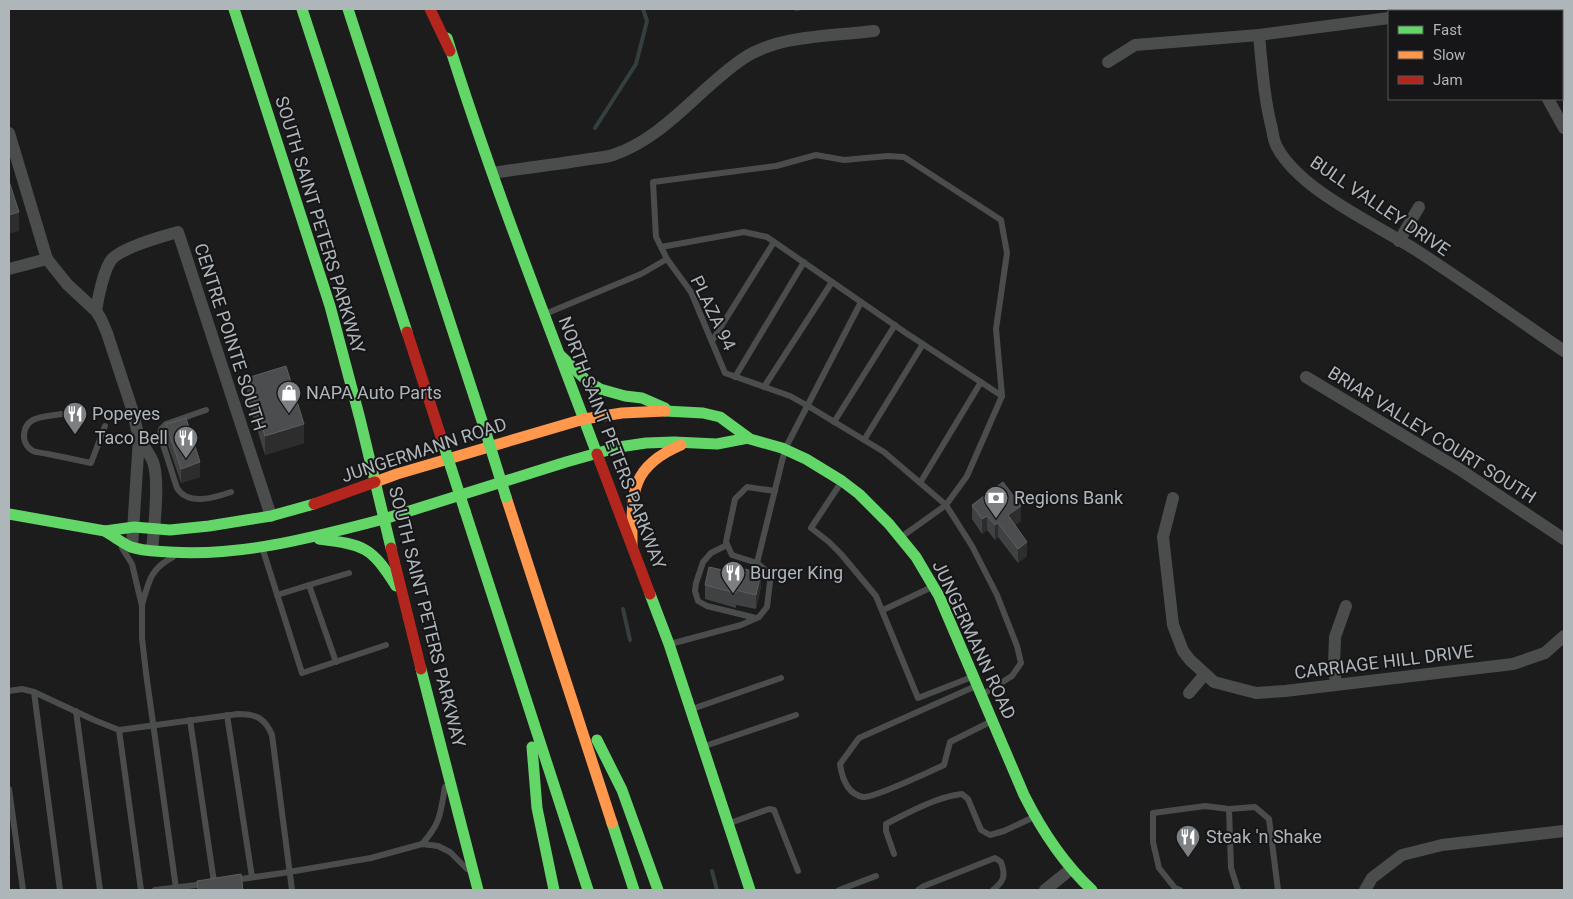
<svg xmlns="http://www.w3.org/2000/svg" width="1573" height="899" viewBox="0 0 1573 899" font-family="Roboto,sans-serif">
<rect width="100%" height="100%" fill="#1c1c1c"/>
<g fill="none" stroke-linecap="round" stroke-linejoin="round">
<g stroke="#343f40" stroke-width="4">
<polyline points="595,128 636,64 647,21 643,9"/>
<polyline points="623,609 630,640"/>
<polyline points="712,871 717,890"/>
</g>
<g stroke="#4b4d4d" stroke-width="6">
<polyline points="661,247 744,232 767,237 906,333 1002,396"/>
<polyline points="545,314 641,274 667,259"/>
<polyline points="712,341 774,242"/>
<polyline points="735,377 804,262"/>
<polyline points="764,387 832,282"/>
<path d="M206,410L166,424L161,429L160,435L177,488C188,506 214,498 231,492"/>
<path d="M62,414C45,417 23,415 24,438C25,444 28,448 33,451C38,453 44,453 48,454C63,457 77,460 91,463L105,426"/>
<polyline points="834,422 895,325"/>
<polyline points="864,440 923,344"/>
<polyline points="920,483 981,382"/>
<polyline points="840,484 811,528 829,542 841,554 876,596 918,698 972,677"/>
<polyline points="904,535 946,505 967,476 1002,396 996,329 1007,253 1001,220 904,157 888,156 844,160 816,155 776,166 653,182 656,237 667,259 691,292 725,373 790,396 808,406 884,452 946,505 972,546 997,595 1017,646 1021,663 1012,676 985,693"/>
<polyline points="727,545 711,553 703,562 696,583 695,591 698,601 707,606 756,618"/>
<polyline points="262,547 302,673 386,645"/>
<polyline points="122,548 132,564 142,606 142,638 146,673 176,888"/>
<polyline points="757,563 785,449 861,302"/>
<polyline points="309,585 349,573"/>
<polyline points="277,595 309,585 336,662"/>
<path d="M142,605C149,581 150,569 173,557"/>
<polyline points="883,610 932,587"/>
<polyline points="670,644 741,625 759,617 767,607 770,582 769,573 757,563 732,555 726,542 735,499 747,487 775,491"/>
<path d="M976,686L859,738L840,764C842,778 847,794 863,797C874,798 931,771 944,765L950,742L990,722"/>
<path d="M9,691L22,689L34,692L94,720L119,730L238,714C256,714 265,718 272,735L292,890"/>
<polyline points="34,692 60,890"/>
<polyline points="692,709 781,678"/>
<polyline points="76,711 100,890"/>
<polyline points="227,715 252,877"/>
<polyline points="190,720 214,882"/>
<polyline points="119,730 141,890"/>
<polyline points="705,746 796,715"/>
<polyline points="9,789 23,890"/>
<polyline points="730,823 769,809 774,810 798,871"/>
<path d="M422,844C441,823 440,814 445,787"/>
<path d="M894,854L886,831V824C907,813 939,796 962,794L968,799L981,830L990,835L1004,831L1034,817"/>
<polyline points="234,880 283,873 371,858 422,844 438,846 450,852 467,869"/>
<polyline points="155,890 205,884"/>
<polyline points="839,890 876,876"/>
<path d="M918,890L924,886L995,858L1001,862C1006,876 1004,881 993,890"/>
<polyline points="1180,890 1175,888 1159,868 1153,842 1153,813 1205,806 1229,809"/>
<polyline points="1238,890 1231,868 1229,809 1255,807 1269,819 1278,890"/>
</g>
<g stroke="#4b4d4d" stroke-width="12">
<path d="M1259,35C1262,66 1264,98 1272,129C1273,135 1274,142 1277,147C1300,191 1378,225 1419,252C1468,284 1516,318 1564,351"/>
<polyline points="1108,62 1135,45 1259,35 1389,18"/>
<polyline points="1548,99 1564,128"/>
<polyline points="9,133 47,259"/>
<path d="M493,173C523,168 553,165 583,160C593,158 604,158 613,155C666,137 699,88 744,58C779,35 833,36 874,31"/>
<polyline points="1399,241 1419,207"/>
<polyline points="9,269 47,259 67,284 96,311 101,319 107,333 132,409 139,438 132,547"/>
<path d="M96,311C98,298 104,268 112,259C123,247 161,237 178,232L271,516"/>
<polyline points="1306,377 1459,469 1564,539"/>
<path d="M139,438C143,446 150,454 153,462C160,480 154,529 152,550"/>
<polyline points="1173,498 1163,537 1173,625 1183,651 1190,660 1214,682 1256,693 1285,691 1513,664 1545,653 1564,636"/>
<polyline points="1336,684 1334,666 1335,637 1346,606"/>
<polyline points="1189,693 1205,674"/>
<polyline points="1045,890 1071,869"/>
<polyline points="1365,890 1372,878 1402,855 1442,845 1564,831"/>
</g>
<g stroke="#63d668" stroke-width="11">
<polyline points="234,9 330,306 360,419 391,548"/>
<polyline points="302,9 407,332"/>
<polyline points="348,9 485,430"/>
<path d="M447,38C491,179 545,316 597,454"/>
<polyline points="560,355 587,381 600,389 625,396 642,398 665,408"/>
<path d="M665,411L703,413L720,417L750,439L782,448L806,459L842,481L859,494L889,524L916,557L939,596L1024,795C1042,831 1063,863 1092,890"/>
<polyline points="465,511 588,890"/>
<polyline points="9,514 105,531 134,527 170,530 209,526 271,516 314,504"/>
<polyline points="384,519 566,462 619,447 646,443 674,442 717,444 748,438"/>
<path d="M105,531C113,536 122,543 131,547C142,551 157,551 169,552C242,557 314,537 384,519"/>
<path d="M319,539C364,545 371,546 396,586"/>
<polyline points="650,594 669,644 750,890"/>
<polyline points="421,669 478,890"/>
<polyline points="597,740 622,790 658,890"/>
<polyline points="532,747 537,808 554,890"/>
<polyline points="612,823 634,890"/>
</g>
<g stroke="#ff974d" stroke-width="11">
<polyline points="375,482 397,474 584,419 622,413 665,411"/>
<polyline points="506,497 612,823"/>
<path d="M632,545C632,494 629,467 681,445"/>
</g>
<g stroke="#b3261e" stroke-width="11">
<polyline points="430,9 450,51"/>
<polyline points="407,332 443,443"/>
<polyline points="597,454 650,594"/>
<polyline points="314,504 375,482"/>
<polyline points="391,548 421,669"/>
</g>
<g stroke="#63d668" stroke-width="11">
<polyline points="485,430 506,497"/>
<polyline points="443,443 465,511"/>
</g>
</g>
<g fill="#404142">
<polygon points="795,9 809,9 795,11"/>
<polygon points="247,378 304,443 265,455 247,397"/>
<polygon points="166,424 200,477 181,483 166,439"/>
<polygon points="972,505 1021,521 1015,525 1027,556 1018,563 998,537 995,540 987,530 982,534 972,519"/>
<polygon points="727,571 761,587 756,609 736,605 736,608 705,599 705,585"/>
</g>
<g fill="#2d2d2d">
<polygon points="19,212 19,231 9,234 9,215"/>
<polygon points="304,424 304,443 265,455 265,436"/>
<polygon points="200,462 200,477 181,483 181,469"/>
<polygon points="1021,506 1021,521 1008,530 1008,515"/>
<polygon points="987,516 987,530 982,534 982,519"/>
<polygon points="998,523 998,537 995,540 995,525"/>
<polygon points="1027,542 1027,556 1018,563 1018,549"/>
<polygon points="761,573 761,587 756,609 756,595"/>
</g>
<g fill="#4c4d4f" stroke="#5c5e60">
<polygon points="9,181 19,212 9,215"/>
<polygon points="286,366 304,424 265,436 247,378"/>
<polygon points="186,418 200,462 181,469 166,424"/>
<polygon points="1003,482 1021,506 1008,515 1027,542 1018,549 998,523 995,525 987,516 982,519 972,505"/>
<polygon points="728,565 761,573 756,595 736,590 736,593 705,585 709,567 727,571"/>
<polygon points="241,874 243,890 198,890 197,881"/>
</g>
<defs>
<symbol id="shop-pin" viewBox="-11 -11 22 30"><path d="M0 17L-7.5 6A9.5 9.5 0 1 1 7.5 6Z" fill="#7c8083" stroke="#161618"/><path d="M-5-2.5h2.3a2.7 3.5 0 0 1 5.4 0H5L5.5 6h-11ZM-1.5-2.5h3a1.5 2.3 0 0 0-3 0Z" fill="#fff"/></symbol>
<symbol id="restaurant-pin" viewBox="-11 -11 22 30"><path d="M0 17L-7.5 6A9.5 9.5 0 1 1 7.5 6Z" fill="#7c8083" stroke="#161618"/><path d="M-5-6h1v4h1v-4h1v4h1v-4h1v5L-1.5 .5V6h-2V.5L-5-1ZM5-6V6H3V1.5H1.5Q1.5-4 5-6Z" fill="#fff"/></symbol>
<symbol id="bank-pin" viewBox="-11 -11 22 30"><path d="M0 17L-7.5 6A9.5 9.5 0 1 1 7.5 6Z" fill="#7c8083" stroke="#161618"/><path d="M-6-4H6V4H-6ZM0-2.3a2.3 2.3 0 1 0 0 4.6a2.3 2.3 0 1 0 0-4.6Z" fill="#fff"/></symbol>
</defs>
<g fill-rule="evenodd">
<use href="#shop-pin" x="275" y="379" width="28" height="38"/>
<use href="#restaurant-pin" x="61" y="400" width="28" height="38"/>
<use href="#restaurant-pin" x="172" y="424" width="28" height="38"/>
<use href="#bank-pin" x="982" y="484" width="28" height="38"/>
<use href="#restaurant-pin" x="719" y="559" width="28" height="38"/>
<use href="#restaurant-pin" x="1174" y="823" width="28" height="38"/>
</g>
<g text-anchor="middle" stroke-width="4" stroke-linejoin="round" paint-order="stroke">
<g font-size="18" fill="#afb6ba" stroke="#161618">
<text transform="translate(1380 206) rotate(34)" y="6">BULL VALLEY DRIVE</text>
<text transform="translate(320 225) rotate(73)" y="6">SOUTH SAINT PETERS PARKWAY</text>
<text transform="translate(713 313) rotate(64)" y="6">PLAZA 94</text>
<text transform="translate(230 337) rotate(72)" y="6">CENTRE POINTE SOUTH</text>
<text transform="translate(1432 435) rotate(32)" y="6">BRIAR VALLEY COURT SOUTH</text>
<text transform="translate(612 443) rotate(69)" y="6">NORTH SAINT PETERS PARKWAY</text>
<text transform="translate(424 450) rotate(-18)" y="6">JUNGERMANN ROAD</text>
<text transform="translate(427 617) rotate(76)" y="6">SOUTH SAINT PETERS PARKWAY</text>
<text transform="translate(974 640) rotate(65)" y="6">JUNGERMANN ROAD</text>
<text transform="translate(1384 662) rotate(-7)" y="6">CARRIAGE HILL DRIVE</text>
</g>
<g font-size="18" fill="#afb6ba" stroke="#161618" text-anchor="start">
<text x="306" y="399">NAPA Auto Parts</text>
<text x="92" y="420">Popeyes</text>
<text x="168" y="444" text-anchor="end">Taco Bell</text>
<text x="1014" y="504">Regions Bank</text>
<text x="750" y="579">Burger King</text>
<text x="1206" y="843">Steak 'n Shake</text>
</g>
</g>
<rect width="1573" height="899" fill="none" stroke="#afb6ba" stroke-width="20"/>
<rect x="1388" y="10" width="175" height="90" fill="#161618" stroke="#535659"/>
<rect x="1398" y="26" width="25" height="8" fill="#63d668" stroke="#535659"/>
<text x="1433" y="35" font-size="15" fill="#afb6ba">Fast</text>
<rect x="1398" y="51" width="25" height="8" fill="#ff974d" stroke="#535659"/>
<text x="1433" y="60" font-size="15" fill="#afb6ba">Slow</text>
<rect x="1398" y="76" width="25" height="8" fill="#b3261e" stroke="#535659"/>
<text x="1433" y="85" font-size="15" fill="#afb6ba">Jam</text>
</svg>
